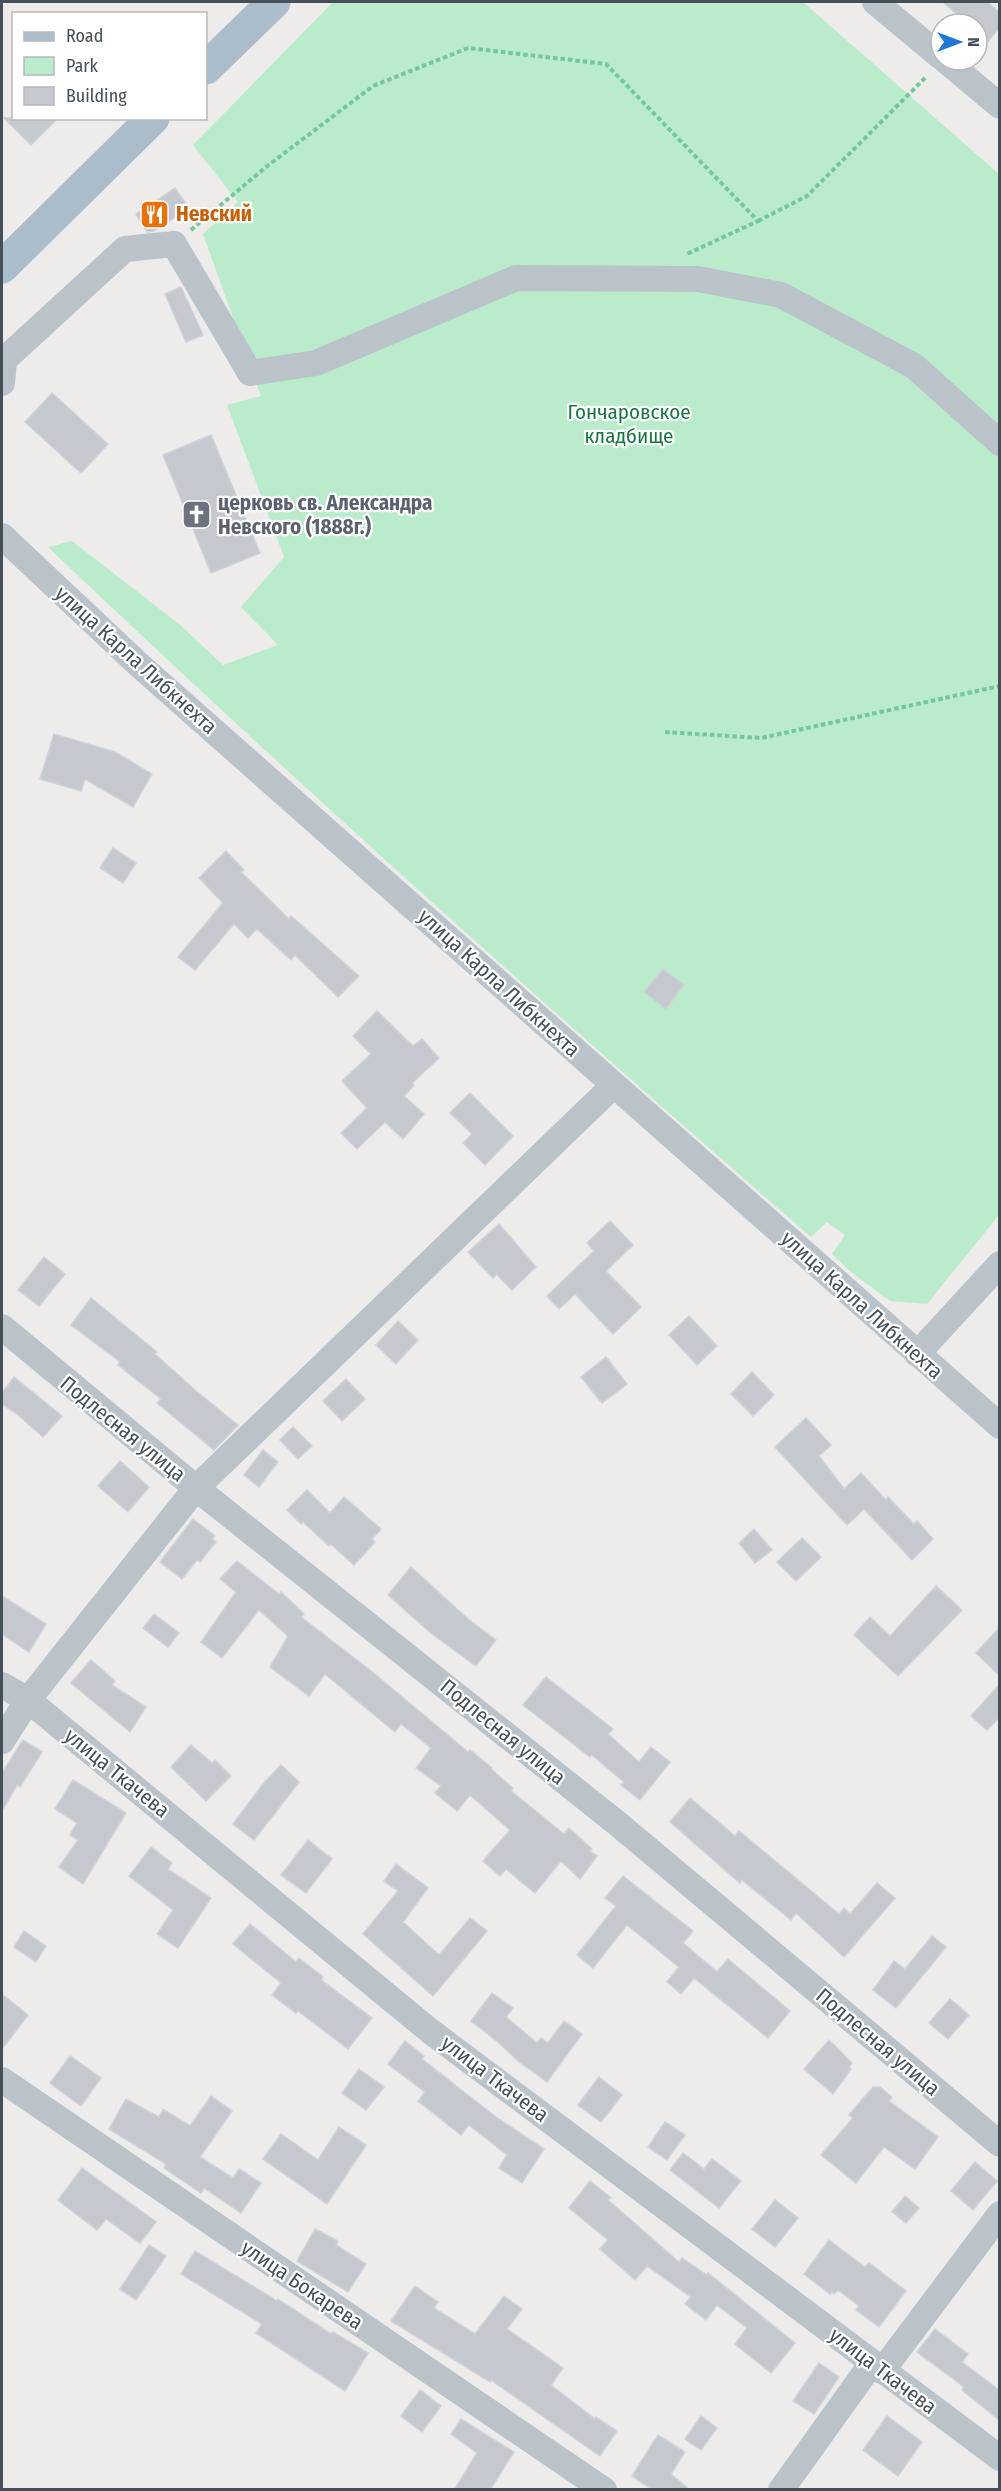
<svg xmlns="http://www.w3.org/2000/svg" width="1001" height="2491" viewBox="0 0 1001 2491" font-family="'Fira Sans Condensed',sans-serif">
<rect width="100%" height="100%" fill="#eeebeb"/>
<path fill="#baebcb" d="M333,2H803L999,174V1215L927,1304L890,1301L851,1272L832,1254L845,1235L827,1222L811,1237C552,1012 296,783 48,547L72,541L179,624L223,665L278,645L241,607L284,557L227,405L261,396L203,234L238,202L193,145Z"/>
<g fill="#c5c8ce" stroke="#cfd2d7" stroke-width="1.5">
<polygon points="943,2 987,2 999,12 999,28 977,55 977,24 968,24"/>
<polygon points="4,118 58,118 31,145"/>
<polygon points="175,188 189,208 154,231 147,232 136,214"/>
<polygon points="181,287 203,335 186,342 165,294"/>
<polygon points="52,393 108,444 81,473 25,422"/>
<polygon points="211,435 260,553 211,573 163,455"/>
<polygon points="54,734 115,752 152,774 133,807 85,779 81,791 40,779"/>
<polygon points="113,848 136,863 123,883 100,868"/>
<polygon points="226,851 244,870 241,872 289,919 291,916 359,976 338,997 295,955 291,960 257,929 248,938 234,924 195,970 178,957 223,903 199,878"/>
<polygon points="663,969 684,985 666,1009 644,992"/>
<polygon points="377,1011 413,1046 422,1039 439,1058 412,1083 414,1085 404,1096 424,1114 403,1139 385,1122 357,1149 341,1133 367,1108 342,1081 371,1054 353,1036"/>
<polygon points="470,1093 513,1136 485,1165 463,1143 472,1134 450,1113"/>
<polygon points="610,1221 633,1245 606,1271 641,1307 613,1334 575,1294 559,1309 547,1296 594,1251 587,1243"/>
<polygon points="499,1224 536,1267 512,1290 496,1274 493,1278 468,1252"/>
<polygon points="44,1257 65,1274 39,1306 18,1290"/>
<polygon points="91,1298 157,1352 155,1354 196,1391 238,1425 214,1450 157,1403 161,1399 118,1365 120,1362 71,1325"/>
<polygon points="689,1316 717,1346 697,1365 669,1335"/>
<polygon points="398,1321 418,1340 396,1364 376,1345"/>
<polygon points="606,1357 627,1384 602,1403 581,1377"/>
<polygon points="752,1372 774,1395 753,1416 731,1394"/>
<polygon points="14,1377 62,1416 43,1437 18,1415 2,1404 2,1393"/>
<polygon points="346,1379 365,1399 342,1421 323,1401"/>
<polygon points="806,1418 831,1445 819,1456 844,1489 861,1473 886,1500 888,1497 914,1524 917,1521 933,1539 912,1560 864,1509 847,1525 775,1447"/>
<polygon points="293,1427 312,1446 298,1459 280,1440"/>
<polygon points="263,1450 278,1462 259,1487 244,1475"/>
<polygon points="120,1461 149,1487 128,1512 98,1486"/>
<polygon points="307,1490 330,1513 344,1497 381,1529 372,1539 375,1542 354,1565 331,1544 329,1546 303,1522 301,1524 287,1510"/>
<polygon points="193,1519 215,1536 212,1539 216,1542 200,1562 197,1560 182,1579 160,1562"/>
<polygon points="754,1529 772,1550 755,1563 739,1543"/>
<polygon points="802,1538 821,1557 796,1581 777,1562"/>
<polygon points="237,1561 279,1594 281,1592 304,1614 301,1617 370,1670 468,1752 470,1750 492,1768 491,1769 513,1788 511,1791 564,1834 569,1828 592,1849 590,1851 597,1856 580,1879 561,1861 535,1893 506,1869 500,1876 483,1861 510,1830 470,1795 457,1811 435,1793 441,1786 416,1768 431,1748 401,1724 395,1732 325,1674 309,1696 270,1667 288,1636 259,1610 222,1658 201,1642 236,1592 220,1579"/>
<polygon points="411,1567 468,1619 496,1640 476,1666 432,1634 388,1595"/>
<polygon points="936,1586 962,1610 898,1676 854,1635 870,1617 890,1636"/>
<polygon points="2,1596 46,1624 29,1652 2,1634"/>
<polygon points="154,1614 179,1633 168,1647 143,1628"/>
<polygon points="999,1628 999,1675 976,1653"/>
<polygon points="91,1660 115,1681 112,1685 146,1707 130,1732 71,1683"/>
<polygon points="546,1677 613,1729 608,1734 639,1762 651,1747 670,1762 640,1800 621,1785 624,1782 592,1755 590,1757 523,1705"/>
<polygon points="999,1685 999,1718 987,1730 971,1716"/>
<polygon points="23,1740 42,1752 20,1787 17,1785 2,1811 2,1773"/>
<polygon points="191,1745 212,1763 215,1760 231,1776 206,1801 171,1767"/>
<polygon points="281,1765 299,1782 254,1840 233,1824 263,1784"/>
<polygon points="73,1780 126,1813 83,1884 59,1867 78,1840 70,1835 77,1823 55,1809"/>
<polygon points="690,1798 735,1836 739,1831 839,1914 844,1908 850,1914 877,1883 895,1898 844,1957 796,1913 791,1920 742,1880 740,1883 670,1822"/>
<polygon points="308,1840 332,1859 306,1893 281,1875"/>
<polygon points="151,1847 172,1863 168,1869 211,1898 178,1948 157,1934 173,1910 129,1876"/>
<polygon points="396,1864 428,1888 403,1922 439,1955 470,1918 487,1931 433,1996 363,1934 398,1891 384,1881"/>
<polygon points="623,1876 693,1931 683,1943 717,1972 728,1959 790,2011 768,2038 694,1978 681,1994 667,1982 679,1967 627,1925 593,1968 577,1955 616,1906 605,1898"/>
<polygon points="250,1924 296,1962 299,1958 323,1977 321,1980 372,2018 348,2049 298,2011 296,2013 272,1995 281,1983 233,1944"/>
<polygon points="24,1931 46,1946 36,1962 14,1947"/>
<polygon points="932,1936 946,1947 896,2008 873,1990 894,1961 905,1969"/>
<polygon points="492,1993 513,2008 506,2017 537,2043 541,2038 548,2043 564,2021 582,2034 547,2082 518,2061 498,2042 471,2021"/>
<polygon points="2,1994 28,2015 2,2049"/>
<polygon points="950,1999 969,2015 948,2039 929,2023"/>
<polygon points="829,2040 852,2063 849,2067 851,2069 833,2094 804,2069"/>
<polygon points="405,2041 424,2056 422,2059 496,2117 544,2149 522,2183 499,2168 507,2155 469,2125 461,2135 418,2101 425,2092 388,2064"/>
<polygon points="70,2056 101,2078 81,2106 50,2083"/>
<polygon points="359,2069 384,2087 366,2110 342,2093"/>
<polygon points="599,2077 622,2095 601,2122 578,2105"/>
<polygon points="873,2087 880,2087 892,2097 889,2101 938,2137 915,2169 884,2147 856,2183 821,2155 853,2118 849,2115"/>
<polygon points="211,2096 232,2111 200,2157 233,2178 239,2169 261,2183 241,2213 204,2188 201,2193 164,2168 166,2164 109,2129 126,2099 159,2117 163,2109 190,2126"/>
<polygon points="665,2122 685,2135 667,2160 648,2147"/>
<polygon points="339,2127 366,2145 327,2204 263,2159 281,2134 318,2160"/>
<polygon points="683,2153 704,2169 712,2159 741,2181 719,2208 670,2170"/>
<polygon points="975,2162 997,2181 973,2210 951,2191"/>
<polygon points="82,2168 156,2222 140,2243 106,2219 97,2230 58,2200"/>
<polygon points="590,2181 611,2198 608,2200 679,2262 682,2258 707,2275 708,2273 795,2343 771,2373 735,2344 747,2328 717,2305 706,2320 685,2304 691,2297 647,2266 635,2280 600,2249 608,2240 569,2208"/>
<polygon points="905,2196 919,2208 906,2223 892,2212"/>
<polygon points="775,2200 798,2218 775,2247 752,2229"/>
<polygon points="315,2229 338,2241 336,2245 366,2264 348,2292 297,2261"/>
<polygon points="829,2240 865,2267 869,2263 906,2291 879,2327 856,2310 859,2306 838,2290 834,2294 832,2292 830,2294 804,2274"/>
<polygon points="149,2245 166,2256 136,2300 120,2289"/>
<polygon points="195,2251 277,2301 278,2299 331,2334 333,2332 368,2353 345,2391 256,2333 262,2324 181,2274"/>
<polygon points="415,2286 438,2302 434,2308 475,2334 504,2296 522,2309 507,2329 563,2368 551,2385 595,2419 596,2417 617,2431 600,2456 491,2380 490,2382 391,2321"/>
<polygon points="935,2329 968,2354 962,2362 999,2390 999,2420 962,2390 964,2387 917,2352"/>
<polygon points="819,2363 839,2377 814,2414 793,2401"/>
<polygon points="420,2390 441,2406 422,2432 401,2416"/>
<polygon points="701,2416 717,2428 701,2450 685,2439"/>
<polygon points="887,2416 922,2442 898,2476 863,2450"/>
<polygon points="461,2419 514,2452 490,2490 454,2490 477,2453 451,2434"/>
<polygon points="658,2435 685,2452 671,2474 690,2490 653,2490 632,2476"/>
</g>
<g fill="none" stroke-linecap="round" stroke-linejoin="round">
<g stroke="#74c79a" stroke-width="4" stroke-dasharray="4.5 3" stroke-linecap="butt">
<polyline points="758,221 807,196 926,77"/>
<polyline points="191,230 266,167 373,86 468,48 606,64 758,221 687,254"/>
<polyline points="665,732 761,738 1000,686"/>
</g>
<g stroke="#bac3ca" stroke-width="26">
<polyline points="875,2 941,57"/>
<polyline points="945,60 1000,106"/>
<polyline points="2,383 4,360 125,249 174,244 250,373 316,363 516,278 698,279 781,295 914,366 1000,443"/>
<polyline points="2,536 138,664 1000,1426"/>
<polyline points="2,1327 196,1488 618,1824 1000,2144"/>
<polyline points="917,1354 1000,1264"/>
<polyline points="2,1685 28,1700 430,2031 1000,2458"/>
<polyline points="2,1741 28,1700 196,1488 614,1085"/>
<polyline points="2,2080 604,2490"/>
<polyline points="882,2371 1000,2214"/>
<polyline points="781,2490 872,2363"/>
</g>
<g stroke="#abbcca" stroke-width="33">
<polyline points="206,68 274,2"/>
<polyline points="2,267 153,118"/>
</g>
</g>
<defs>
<symbol id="restaurant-square" viewBox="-11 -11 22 22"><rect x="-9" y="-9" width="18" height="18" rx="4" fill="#e8710a" stroke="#fff"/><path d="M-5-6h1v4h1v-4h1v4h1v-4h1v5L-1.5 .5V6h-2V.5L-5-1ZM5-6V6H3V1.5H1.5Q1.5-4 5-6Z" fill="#fff"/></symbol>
<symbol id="church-square" viewBox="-11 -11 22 22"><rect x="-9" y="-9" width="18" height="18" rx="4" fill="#6b7280" stroke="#fff"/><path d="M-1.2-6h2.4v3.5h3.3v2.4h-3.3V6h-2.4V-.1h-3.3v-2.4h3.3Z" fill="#fff"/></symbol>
</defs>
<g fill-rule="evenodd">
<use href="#restaurant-square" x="138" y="198" width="33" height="33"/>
<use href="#church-square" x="180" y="498" width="33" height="33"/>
</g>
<g text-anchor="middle" stroke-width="4.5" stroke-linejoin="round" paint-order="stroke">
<g font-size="21" font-weight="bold" fill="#c56008" stroke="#fff" text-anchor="start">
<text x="176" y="221">Невский</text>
</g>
<g font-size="21" fill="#1a7443" stroke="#fff">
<text x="629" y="419">Гончаровское<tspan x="629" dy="24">кладбище</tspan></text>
</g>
<g font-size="21" font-weight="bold" fill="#5b616d" stroke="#fff" text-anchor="start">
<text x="218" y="510">церковь св. Александра<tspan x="218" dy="24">Невского (1888г.)</tspan></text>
</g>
<g font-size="21" fill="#454f57" stroke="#fff">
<text transform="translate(136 660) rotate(42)" y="7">улица Карла Либкнехта</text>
<text transform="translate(499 983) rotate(42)" y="7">улица Карла Либкнехта</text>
<text transform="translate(862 1305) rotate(42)" y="7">улица Карла Либкнехта</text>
<text transform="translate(123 1429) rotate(39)" y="7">Подлесная улица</text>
<text transform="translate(503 1732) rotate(39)" y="7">Подлесная улица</text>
<text transform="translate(117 1773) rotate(39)" y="7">улица Ткачева</text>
<text transform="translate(878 2042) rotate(40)" y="7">Подлесная улица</text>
<text transform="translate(495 2079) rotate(37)" y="7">улица Ткачева</text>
<text transform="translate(302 2285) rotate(34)" y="7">улица Бокарева</text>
<text transform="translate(883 2371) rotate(37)" y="7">улица Ткачева</text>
</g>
</g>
<rect width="1001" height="2491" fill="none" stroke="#454f57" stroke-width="6"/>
<rect x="12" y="12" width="195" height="108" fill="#ffffff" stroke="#b5b9bc" stroke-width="1.5"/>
<rect x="24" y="32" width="30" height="9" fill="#abbcca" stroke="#b5b9bc" stroke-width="1.5"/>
<text x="66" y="42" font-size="18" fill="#454f57">Road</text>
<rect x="24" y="57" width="30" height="18" fill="#baebcb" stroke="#b5b9bc" stroke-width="1.5"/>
<text x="66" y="72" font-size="18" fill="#454f57">Park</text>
<rect x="24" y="87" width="30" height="18" fill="#c5c8ce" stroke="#b5b9bc" stroke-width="1.5"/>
<text x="66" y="102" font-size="18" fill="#454f57">Building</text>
<g transform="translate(959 42) rotate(90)"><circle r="28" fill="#ffffff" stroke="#b5b9bc" stroke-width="1.5"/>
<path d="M0-4.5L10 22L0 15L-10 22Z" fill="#2077d3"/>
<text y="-9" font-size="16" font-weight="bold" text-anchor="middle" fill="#454f57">N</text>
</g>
</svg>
